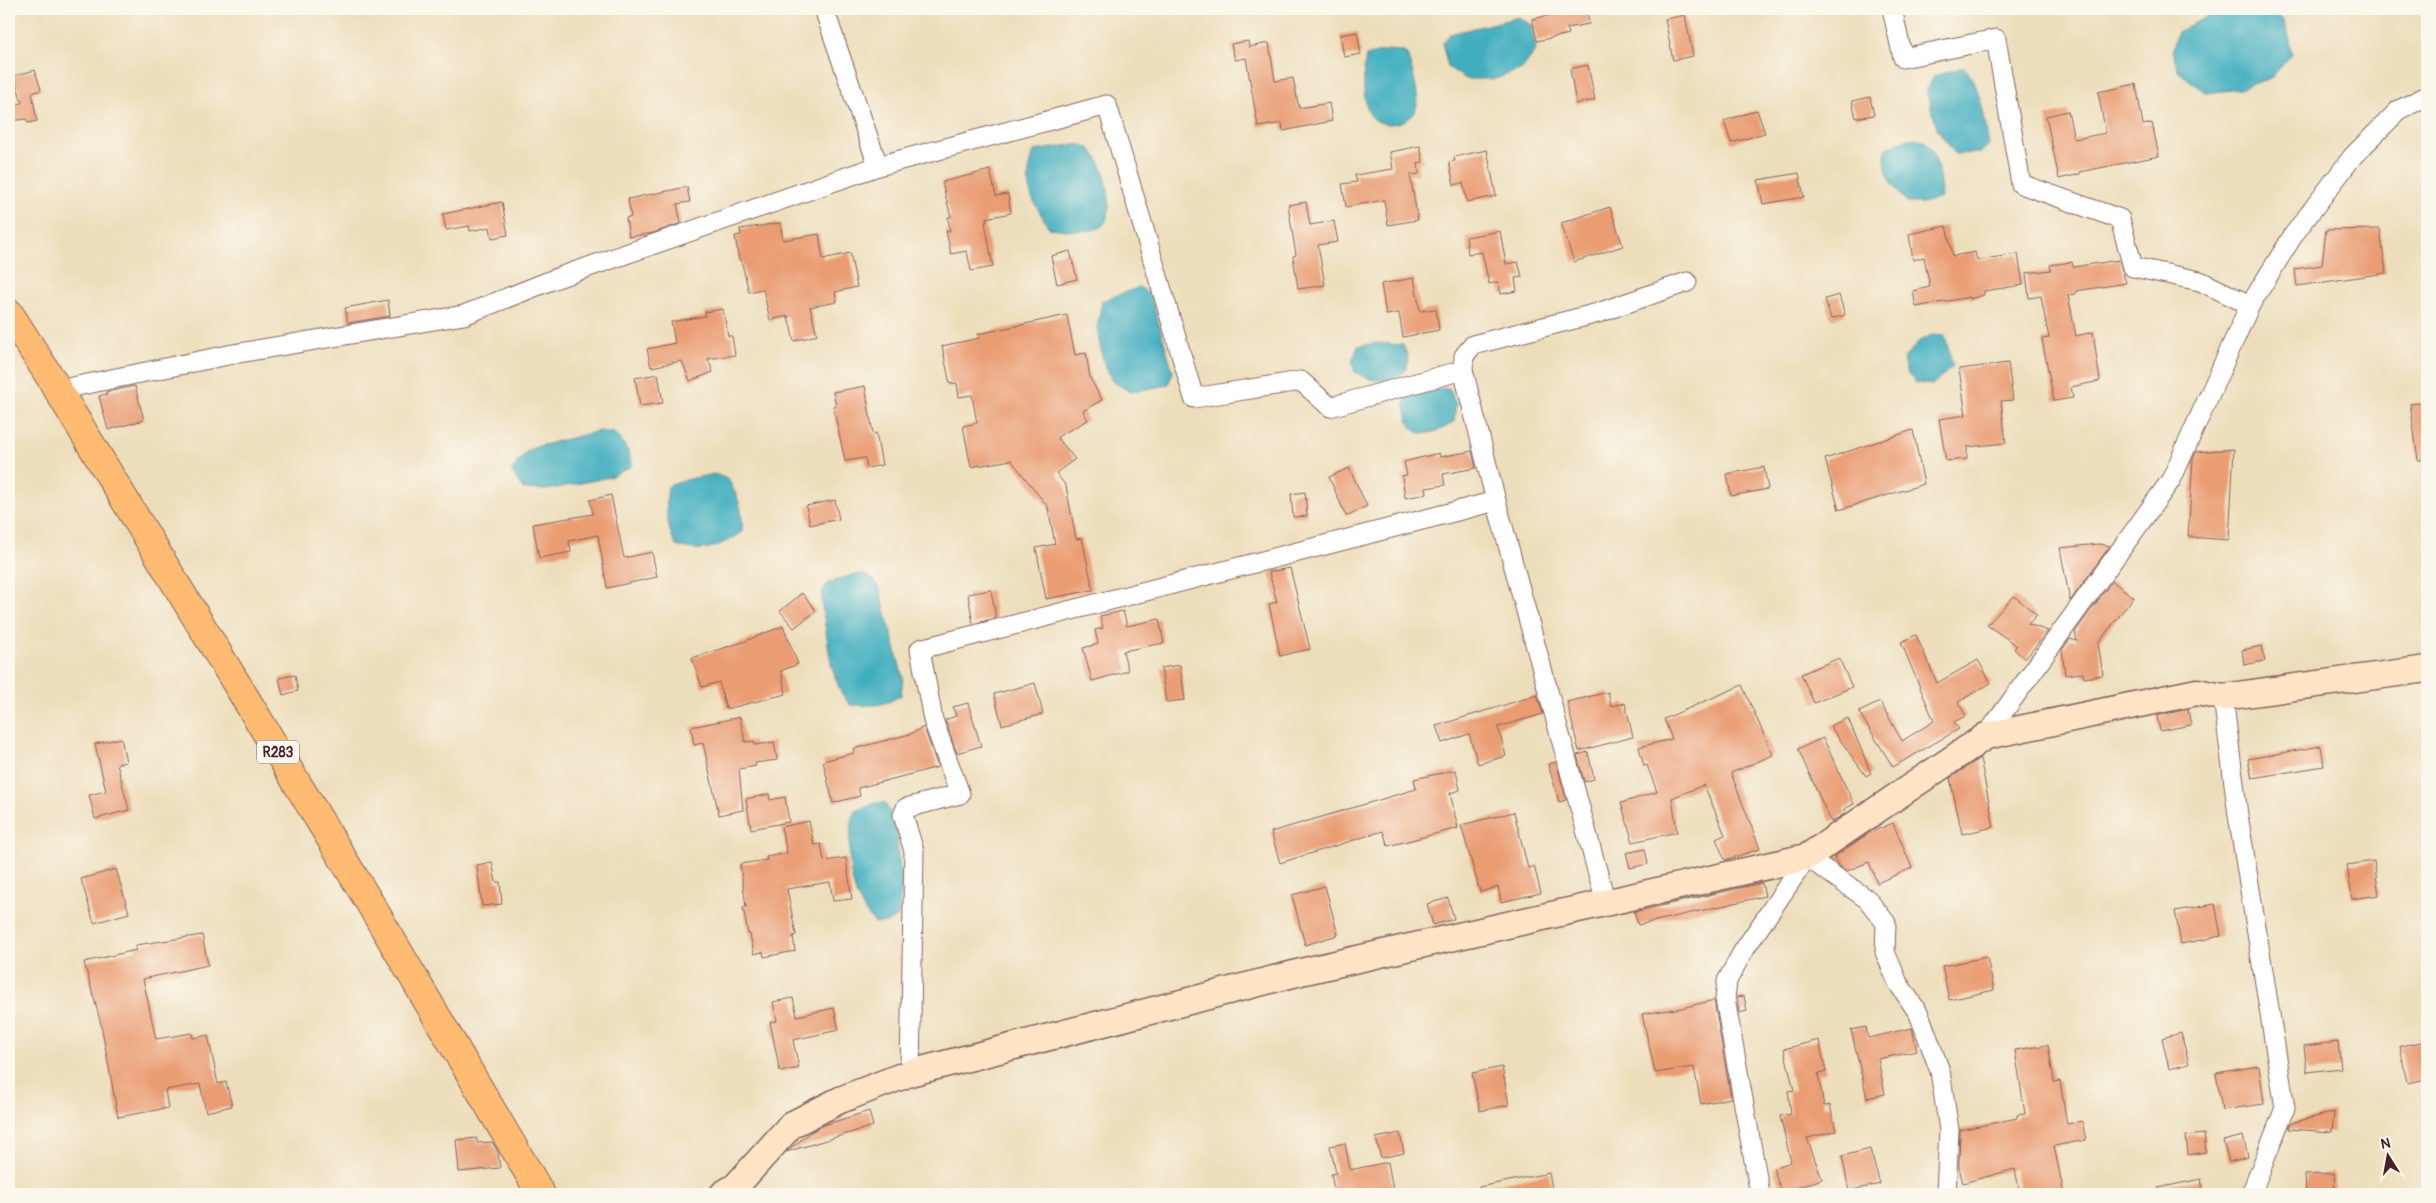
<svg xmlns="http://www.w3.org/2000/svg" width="2436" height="1203" viewBox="0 0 2436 1203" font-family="Pangolin,sans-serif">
<rect width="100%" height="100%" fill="#fbf7ec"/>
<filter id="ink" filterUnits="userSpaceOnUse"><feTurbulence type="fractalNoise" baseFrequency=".02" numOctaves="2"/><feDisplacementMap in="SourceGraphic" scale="10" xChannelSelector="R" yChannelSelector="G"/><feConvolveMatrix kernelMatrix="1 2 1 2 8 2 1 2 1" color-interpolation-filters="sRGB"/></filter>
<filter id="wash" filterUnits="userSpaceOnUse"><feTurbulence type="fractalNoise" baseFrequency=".0096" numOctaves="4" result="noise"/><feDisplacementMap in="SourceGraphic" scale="20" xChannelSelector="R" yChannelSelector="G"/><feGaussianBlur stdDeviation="1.12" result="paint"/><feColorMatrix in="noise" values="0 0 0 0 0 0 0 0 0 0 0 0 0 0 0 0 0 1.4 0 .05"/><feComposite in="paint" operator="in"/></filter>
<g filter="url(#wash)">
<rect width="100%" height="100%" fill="#eddebb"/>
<g fill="#41aebf" stroke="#466675">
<path d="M2241,9C2280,9 2287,14 2292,54L2272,77L2240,89L2206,93L2179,72L2172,51L2178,32C2198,20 2217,12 2241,9Z"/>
<polygon points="1519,17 1531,25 1536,50 1522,69 1495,79 1466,79 1448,67 1442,43 1450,34"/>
<path d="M1388,50L1402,51L1408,55C1411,70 1419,89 1417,104C1415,122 1388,130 1374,119C1361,109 1363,71 1366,56Z"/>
<path d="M1964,67C1981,86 1985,120 1989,145L1980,153L1955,154L1938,130L1926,91L1934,76Z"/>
<path d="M1906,139C1910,139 1918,138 1922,140C1937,145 1941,184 1941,198L1923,203H1907C1890,181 1885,177 1885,149Z"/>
<path d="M1071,145C1076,145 1082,144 1086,146C1105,155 1120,218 1099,228C1087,234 1062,229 1049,228C1030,194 1022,191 1034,151Z"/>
<polygon points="1139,287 1150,294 1173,372 1168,385 1130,392 1112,381 1103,361 1097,329 1102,301"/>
<polygon points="1932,335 1945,336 1953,366 1932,385 1916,383 1906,372 1903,359 1921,340"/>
<path d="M1377,343L1403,345L1408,357L1407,369C1392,385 1373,383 1355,372L1352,361L1358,346Z"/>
<path d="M1449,388L1456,404L1454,422C1420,444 1404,434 1405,395Z"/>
<path d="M599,431L613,432C624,443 629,450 632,466L610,477L547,490L523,489L511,471L527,451L539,446Z"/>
<path d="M714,474L728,479C739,498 743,510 742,532C717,548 706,553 676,546C666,525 665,509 668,486L689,479Z"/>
<path d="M864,574L874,580L880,590L903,678L901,695C884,707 870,706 850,705L840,691L831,664L822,606V592L828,583L853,575Z"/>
<path d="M875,803H885L897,826L898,854L902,884L898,916L886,923H875C846,895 846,849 854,812Z"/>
</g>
<g id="blocks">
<g fill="#ea9d73">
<polygon points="1560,9 1587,9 1589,24 1567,28 1569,34 1537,41 1532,19 1560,13"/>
<polygon points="1685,15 1693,56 1673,60 1665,19"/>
<polygon points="1357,32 1361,54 1344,57 1340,35"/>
<polygon points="1248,41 1249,47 1269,43 1275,81 1293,78 1299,108 1329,103 1332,121 1283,131 1282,123 1258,127 1246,58 1235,60 1231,44"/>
<polygon points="1588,65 1595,100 1576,104 1570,69"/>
<polygon points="35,70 41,90 32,93 37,121 28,123 26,119 9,121 9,105 22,103 14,76"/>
<polygon points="2136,84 2143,125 2152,123 2159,156 2080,172 2080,174 2059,179 2046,116 2068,111 2074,139 2106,133 2098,92"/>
<polygon points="1870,97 1874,115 1856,118 1852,101"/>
<polygon points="1757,110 1765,133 1731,143 1724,121"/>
<polygon points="1420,146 1423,162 1418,163 1419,174 1410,175 1418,220 1388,225 1384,200 1346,207 1342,184 1357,182 1355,175 1393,169 1390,152"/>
<polygon points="1487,150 1496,196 1467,202 1463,183 1454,185 1449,162 1455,161 1454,157"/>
<polygon points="990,170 996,196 1008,194 1011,213 986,218 987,222 985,222 993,267 971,271 967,251 951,254 946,231 950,231 948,217 951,217 942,182"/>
<polygon points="1799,173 1804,197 1763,204 1758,180"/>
<polygon points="687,187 690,202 677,204 681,223 653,233 629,237 626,218 631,217 628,199"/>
<polygon points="502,202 508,235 492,238 490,227 470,231 469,226 446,230 443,214"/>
<polygon points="1306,202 1310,225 1334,221 1338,242 1318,245 1325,285 1298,289 1293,256 1296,255 1288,205"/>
<polygon points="1610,207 1623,246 1574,262 1561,223"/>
<polygon points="780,223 783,240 819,234 823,259 850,253 857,287 835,292 837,302 810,307 817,335 794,341 788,316 770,320 763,289 749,292 741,259 739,260 735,236 741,235 740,229"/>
<polygon points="1946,226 1953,256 1975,252 1977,260 2018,254 2023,285 1984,291 1984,295 1970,299 1970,297 1916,307 1913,291 1930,287 1924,257 1913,260 1909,234"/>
<polygon points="2380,229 2386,273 2297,286 2295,269 2322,265 2326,230"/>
<polygon points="1500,231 1506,264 1518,262 1522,277 1515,278 1517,291 1501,294 1498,282 1489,284 1482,252 1468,254 1466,237"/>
<polygon points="1070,251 1077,279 1057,284 1051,256"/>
<polygon points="2119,260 2126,283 2076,291 2076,294 2068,295 2076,336 2093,332 2100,381 2071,387 2073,398 2054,401 2042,339 2049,338 2041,296 2029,298 2026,273 2051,270 2050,265 2072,262 2073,267"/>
<polygon points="1414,278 1420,311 1436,309 1439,330 1403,337 1399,313 1386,315 1381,284"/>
<polygon points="1839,295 1845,315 1831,319 1825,299"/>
<polygon points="388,300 390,316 348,323 345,308"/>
<polygon points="723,309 728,336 732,336 735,355 708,359 713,372 690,381 682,361 651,367 647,349 675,343 671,322 705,316 705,312"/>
<polygon points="1067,315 1075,355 1086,353 1090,378 1102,400 1083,411 1088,420 1057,437 1075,459 1056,473 1066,486 1076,539 1082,538 1093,590 1046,599 1036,548 1055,544 1048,507 1011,460 971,467 963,426 977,423 972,395 959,397 957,383 950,384 942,346 979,338 978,334"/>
<polygon points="2008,363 2013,400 2001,401 2006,443 1967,447 1967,459 1946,461 1939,419 1966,415 1959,369"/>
<polygon points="658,374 663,403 640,406 635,378"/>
<polygon points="135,386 144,420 108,430 99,396 107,394 106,392"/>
<polygon points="865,386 873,434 876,433 882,465 867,468 865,458 845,461 833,406 836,406 833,392"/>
<polygon points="2427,402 2427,460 2418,460 2410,404"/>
<polygon points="1913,430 1924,484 1839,510 1825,459"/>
<polygon points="2234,449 2229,540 2188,537 2193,458 2196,452"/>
<polygon points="1472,451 1476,468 1443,474 1445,485 1426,488 1427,494 1405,498 1402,476 1407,475 1404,462 1439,453 1440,457"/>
<polygon points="1764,467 1768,489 1731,496 1727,474"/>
<polygon points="1349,468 1367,506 1346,516 1329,477"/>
<polygon points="1305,492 1307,516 1293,517 1291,494"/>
<polygon points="611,495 624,558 652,552 657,577 607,588 598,535 569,541 571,552 539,558 533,524 593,514 590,500"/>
<polygon points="835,500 839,519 810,525 806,506"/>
<polygon points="2099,544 2110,546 2070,601 2060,548"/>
<polygon points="1290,568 1310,649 1280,656 1269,604 1277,602 1269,572"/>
<polygon points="2112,581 2134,597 2098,643 2103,675 2084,678 2083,673 2065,675 2062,650 2070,639 2077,641 2075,632"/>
<polygon points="991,590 996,618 973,624 968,594"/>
<polygon points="802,593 816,611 794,628 780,611"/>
<polygon points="2014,596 2037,615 2028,624 2048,631 2025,659 2014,649 2017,646 1987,625"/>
<polygon points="1123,611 1127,626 1159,619 1164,643 1123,651 1128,671 1092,681 1083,648 1098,644 1095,630 1103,628 1100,616"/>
<polygon points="783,626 798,664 781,671 786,694 726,709 719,682 702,687 692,658 743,642"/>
<polygon points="1916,635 1937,683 1978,660 1991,683 1958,702 1966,716 1954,722 1959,729 1893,767 1859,712 1880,702 1902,741 1934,721 1901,642"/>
<polygon points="2262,646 2265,661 2244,665 2242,650"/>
<polygon points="1839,658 1852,687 1814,703 1801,674"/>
<polygon points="1180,665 1185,700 1166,702 1161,668"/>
<polygon points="295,675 298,691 283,695 279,678"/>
<polygon points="1035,683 1043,714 1002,725 994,694"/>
<polygon points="1742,685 1773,755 1731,773 1760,849 1725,860 1716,839 1725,835 1704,785 1672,798 1677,832 1633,842 1621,803 1657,792 1647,765 1644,766 1639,747 1672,739 1664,719"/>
<polygon points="1608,692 1611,706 1625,703 1633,737 1579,751 1567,702"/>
<polygon points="1537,695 1543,714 1498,727 1506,756 1478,764 1469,734 1442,743 1436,726"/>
<polygon points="968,703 981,746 957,753 945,720 956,716 953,707"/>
<polygon points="2188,709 2191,725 2160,731 2157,716"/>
<polygon points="740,717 745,742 754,741 755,745 774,742 777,760 755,763 756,766 739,769 743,810 719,815 703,743 694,745 691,727"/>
<polygon points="1848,718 1871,773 1866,776 1830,726"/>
<polygon points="924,727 938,767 858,788 860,796 833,803 823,761 854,753 853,749 910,734"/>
<polygon points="121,738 126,762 117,764 129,810 95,819 89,795 106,791 95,744"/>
<polygon points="1823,738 1854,804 1844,809 1846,813 1831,822 1798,749"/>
<polygon points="2321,746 2324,766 2252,778 2248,759"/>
<polygon points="1588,752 1594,779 1584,782 1577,755"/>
<polygon points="1980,758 1994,827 1962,834 1950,778"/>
<polygon points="1556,762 1566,800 1559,802 1548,764"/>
<polygon points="1456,770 1460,790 1450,793 1458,828 1388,846 1383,831 1280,863 1271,832 1416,789 1414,779"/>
<polygon points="769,794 770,800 785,797 789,822 751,829 746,799"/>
<polygon points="1514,812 1528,868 1534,866 1541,893 1501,902 1498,887 1480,892 1461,825"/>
<polygon points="809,821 814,845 821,844 824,861 846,858 852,899 833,901 830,882 787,889 796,935 793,936 795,951 764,957 763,952 754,954 750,934 748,934 743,907 746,907 740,864 767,860 766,857 787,853 781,827"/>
<polygon points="1893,823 1912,868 1877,883 1869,862 1847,871 1838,865 1834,857 1869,833"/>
<polygon points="1645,849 1648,864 1630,868 1626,853"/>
<polygon points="2374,861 2379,895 2352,899 2347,865"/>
<polygon points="492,862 496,882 500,882 502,904 482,906 477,865"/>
<polygon points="116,869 129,913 94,923 81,879"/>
<polygon points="1762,883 1765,896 1638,925 1634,912"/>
<polygon points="1325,886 1338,935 1305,945 1292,895"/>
<polygon points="1448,898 1454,919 1433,925 1427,904"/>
<polygon points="2215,904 2221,936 2181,944 2175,911"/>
<polygon points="202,935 208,965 143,979 156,1039 192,1033 193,1038 208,1035 218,1084 226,1082 232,1106 206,1112 200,1084 165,1090 168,1108 118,1117 101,1024 84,962 136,950 136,945"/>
<polygon points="1987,957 1994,990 1949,1000 1942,966"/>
<polygon points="1744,996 1747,1011 1739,1013 1737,997"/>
<polygon points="793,998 797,1016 834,1008 839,1030 793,1040 799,1068 780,1072 770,1022 777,1021 773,1002"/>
<polygon points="1714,1000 1731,1098 1701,1104 1694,1067 1655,1073 1642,1014 1682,1008"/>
<polygon points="1866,1027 1868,1038 1912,1028 1917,1051 1878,1059 1885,1094 1867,1098 1851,1030"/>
<polygon points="2181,1033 2189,1064 2169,1069 2162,1038"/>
<polygon points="1819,1040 1826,1072 1818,1074 1824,1106 1830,1105 1836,1131 1807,1138 1822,1179 1782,1193 1773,1168 1791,1162 1780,1116 1791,1114 1788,1091 1794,1090 1784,1049"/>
<polygon points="2427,1041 2427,1079 2407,1083 2400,1046"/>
<polygon points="2338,1042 2341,1068 2307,1072 2304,1046"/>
<polygon points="2048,1045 2054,1082 2060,1081 2067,1124 2082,1121 2086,1140 2054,1146 2064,1194 2020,1194 2015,1169 1963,1183 1959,1167 1960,1130 2017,1118 2017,1115 2025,1114 2015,1050"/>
<polygon points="2259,1066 2264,1104 2222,1110 2216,1073"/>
<polygon points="1502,1067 1509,1105 1480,1111 1472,1073"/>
<polygon points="869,1111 873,1126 786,1152 811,1132 824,1125"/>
<polygon points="2334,1112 2332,1132 2289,1129 2291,1123"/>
<polygon points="1400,1133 1404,1153 1381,1158 1376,1138"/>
<polygon points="2204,1134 2206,1152 2188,1155 2186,1136"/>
<polygon points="2243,1136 2248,1157 2229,1162 2223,1141"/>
<polygon points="477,1138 477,1143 492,1142 498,1152 500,1168 459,1172 456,1140"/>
<polygon points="1345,1143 1350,1170 1388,1162 1393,1190 1371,1194 1335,1194 1331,1174 1336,1173 1330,1146"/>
<polygon points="1870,1149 1880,1184 1849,1191 1842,1156"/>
<polygon points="1549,1173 1553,1194 1480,1194 1479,1187"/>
<polygon points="2334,1173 2335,1194 2306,1194 2305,1175"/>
<polygon points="2201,1179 2204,1194 2159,1194 2158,1188"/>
</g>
</g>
</g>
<g filter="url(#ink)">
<use href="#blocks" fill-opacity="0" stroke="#83625d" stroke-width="1"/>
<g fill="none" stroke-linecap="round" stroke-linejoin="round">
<defs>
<g id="street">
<polyline points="824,9 878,166"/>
<polyline points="1892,9 1903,58 1996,39 2021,184 2120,219 2133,267 2200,281 2250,305"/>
<polyline points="58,390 233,354 464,315 557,278 878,166 1107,105 1194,398 1301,381 1330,407 1463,370"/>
<polyline points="2223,697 2238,815 2285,1108 2251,1194"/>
<polyline points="1986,736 2171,480 2250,305 2294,234 2353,156 2399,110 2427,96"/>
<polyline points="1606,903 1496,501 1463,370 1464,356 1473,345 1598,313 1687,282"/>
<polyline points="910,1073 914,851 903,815 906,808 960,794 933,720 920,649 1496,501"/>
<polyline points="1760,1194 1725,999 1727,981 1742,953 1807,857 1867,899 1886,923 1885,952 1898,983 1919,1014 1940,1071 1949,1130 1946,1194"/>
</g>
<polyline id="secondary" points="723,1194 736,1186 791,1125 840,1100 910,1073 1305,971 1807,857 1986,736 2197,692 2223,697 2427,669"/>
<polyline id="primary" points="9,313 50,377 368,900 541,1194"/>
</defs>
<use href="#street" stroke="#83625d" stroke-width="21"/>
<use href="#secondary" stroke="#83625d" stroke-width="29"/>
<use href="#primary" stroke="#83625d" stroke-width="30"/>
<use href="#street" stroke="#fff" stroke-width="19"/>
<use href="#secondary" stroke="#ffe4c6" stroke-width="26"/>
<use href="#primary" stroke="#febb71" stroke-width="28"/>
</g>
</g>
<g text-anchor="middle" stroke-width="4" stroke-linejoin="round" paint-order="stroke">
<rect fill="#fbf7ec" stroke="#7f6065" stroke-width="1" x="257" y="740.5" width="42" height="23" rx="4"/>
<g font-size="14" font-weight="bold" fill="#4a1f2b">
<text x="278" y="757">R283</text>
</g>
</g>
<rect width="2436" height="1203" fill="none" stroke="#fbf7ec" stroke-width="30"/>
<g transform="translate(2388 1156) rotate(349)" stroke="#fbf7ec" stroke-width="4" paint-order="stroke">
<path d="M0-4L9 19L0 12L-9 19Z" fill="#4a1f2b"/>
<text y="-8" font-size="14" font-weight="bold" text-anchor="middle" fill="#4a1f2b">N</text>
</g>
</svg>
